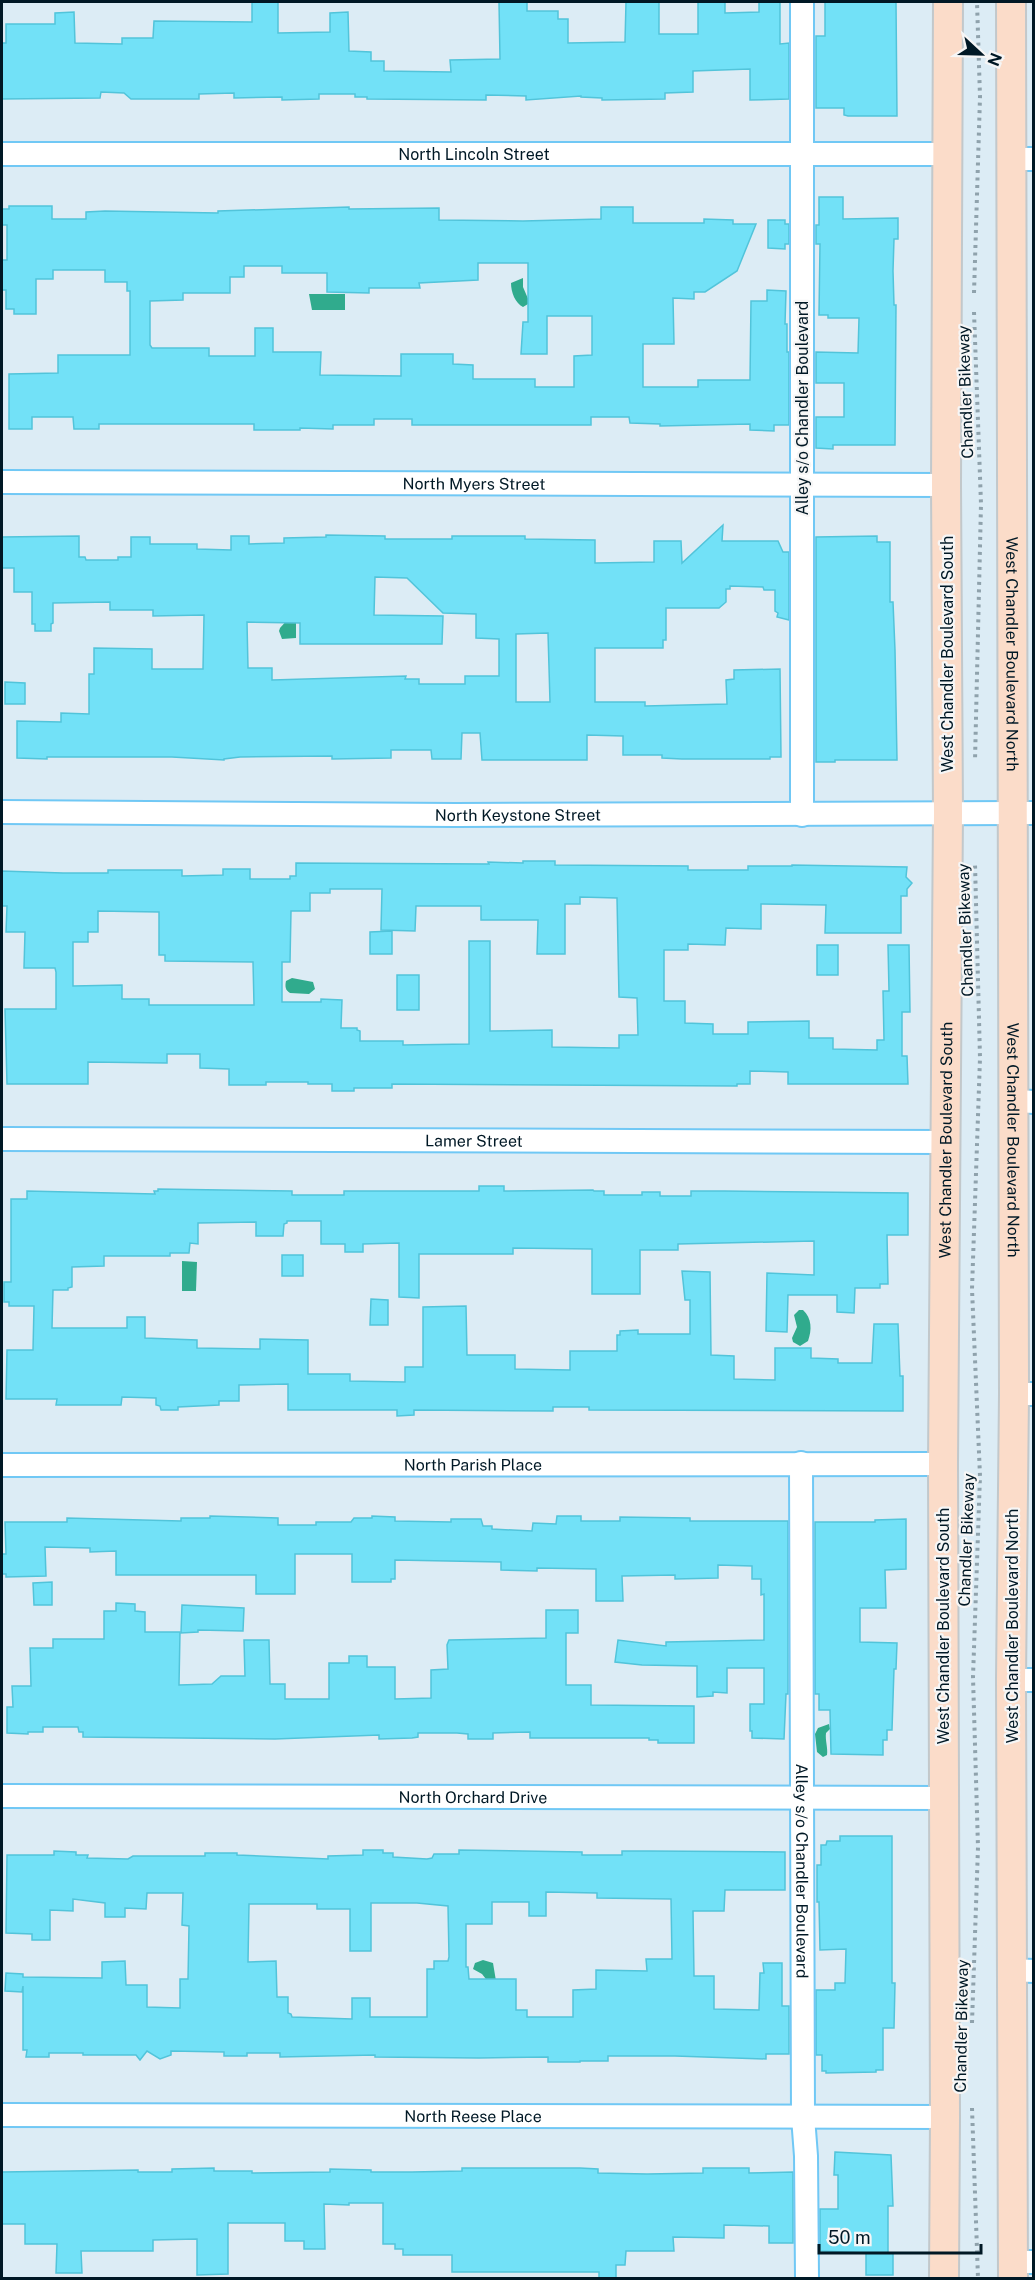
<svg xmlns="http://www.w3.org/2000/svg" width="1035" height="2280" viewBox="0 0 1035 2280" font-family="'Public Sans',sans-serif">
<rect width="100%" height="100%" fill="#dcecf5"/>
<g fill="#30ab8d">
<path d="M523,278V287L529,301L528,304L523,307C515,303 511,292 511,283Z"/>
<polygon points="309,294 345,294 345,310 312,310"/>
<polygon points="296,610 296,638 282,639 279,631 280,628"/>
<path d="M292,978L313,982L315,989L309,994L290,993C285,990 285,986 286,981Z"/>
<polygon points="182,1261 197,1262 196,1291 182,1291"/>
<path d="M799,1310H803C812,1318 812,1330 808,1341L800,1346L793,1342L792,1338L797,1327L794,1315Z"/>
<path d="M829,1724L830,1729L826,1733C825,1740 828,1748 827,1755L823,1757L817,1752L815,1734L818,1728Z"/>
<polygon points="483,1960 493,1963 496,1981 489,1983 482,1974 473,1969 475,1963"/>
</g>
<g fill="#72e1f7" stroke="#52c4da" stroke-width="1.5" fill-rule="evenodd">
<polygon points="252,2 278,2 278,33 330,32 330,13 348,12 349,51 371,52 371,61 384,61 384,71 451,72 450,60 500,59 499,2 527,2 527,11 558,11 558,19 568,19 568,43 625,42 626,2 659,2 659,34 698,34 698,2 725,2 725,13 759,12 759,2 780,2 780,44 789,43 789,99 750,100 750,69 693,71 693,92 665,93 665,99 602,100 602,98 581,97 581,96 526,100 526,96 486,95 486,100 367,99 367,97 355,97 355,94 319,94 319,99 282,100 282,97 234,98 234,93 199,94 199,99 131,99 124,93 101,92 100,98 2,99 2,43 6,43 6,24 55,24 55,13 74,12 75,43 122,44 122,38 153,38 154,21 252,22"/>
<polygon points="825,2 896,2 897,116 848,116 844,115 844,108 816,108 816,36 825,36"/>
<polygon points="819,197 843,197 843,219 898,218 898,239 894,239 893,271 894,305 896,305 895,445 833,445 833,449 816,448 816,417 844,417 844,383 816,383 816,352 858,353 859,318 828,318 828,315 819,315 820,244 816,244 816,225 819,225"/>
<path d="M9,206H52V219H86V212L105,211L218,213V211L349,207V209L439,208V220L523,221L601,219V207H633V223H704V219L733,220V224H756L737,271L705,292H694V299L673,298L674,344H643V387H698V380H750L751,301H767V290L786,291L785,324H787V352H789V425H774V431L750,430V424L660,426V424L630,423L629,417H591V425H412V419H374V425H333V429L300,428V430H254V424H99V429H74L73,417H32V429H9V374L58,373V355H130V291H127V282H105V270H53V279H36V314H14V309H6V290H2V260H7V225H2V209H9ZM478,263H528V322H523L521,354H547V316H592V355L574,356V387H535V379H473V365L453,364V354H401V376L320,375L321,352H273V328H255V356H209V348H152L150,345V301L183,300V293H230V277H244V266H282V273H327V292L369,293V288H420L419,283L478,280Z"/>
<polygon points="768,220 785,220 785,224 789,224 789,244 785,244 785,249 768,248"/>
<path d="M723,525L722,541H778L783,552H789V620L777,617L778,613L775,611V590H764L763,587L730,586V589H726V602L719,608H666V640H663V648H595V702H645V706L727,704L726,680L734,679V670L780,669L781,757H770V759H682L662,758V755H623V736L587,735V760H482L480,733H462L461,759H432L431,750H391V758L332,759V756L240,757L224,759V760L172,757H47V759L17,758V721L61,722V713L89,714V674H94V648L152,649V669H203L204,615L153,616V610H110V602L53,603V623L51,624V631H35V624H32V592H14V568H2V537L79,536V557H85L86,560H118V557H131V537H150V544H197V549L231,550V536H249V544L284,543V538L326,537V535L385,536V539H452V536H525V539L595,540V563L654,562V541H681L682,563ZM375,577L407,578L443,613L476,614V638L499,639V676H465V684H419V679H405L406,676L272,680V668H248L247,622L300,623V644H442L443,616L374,615ZM548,633L550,702H516V634Z"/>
<polygon points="877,536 877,542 890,542 890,602 893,602 895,650 897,760 835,760 835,762 816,762 816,537"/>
<polygon points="5,682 25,683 25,704 5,704"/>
<path d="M523,861H555V865L688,866V870H748V866H792V865L907,867L906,877L912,883L907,889V896H901V933H825L826,905L761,904V929L726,928L725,945L688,944V950H664V1001H685V1023L713,1024V1034H748V1022L809,1021V1038H833V1049L877,1050V1040H884L883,991H889L888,945H909L910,1012H902V1056H907L908,1084H788V1072L750,1071V1084H737V1086L392,1084V1088H354V1091H332V1084H308V1082H266V1085H229V1069L200,1068V1054H167V1063L88,1062V1084H7L5,1009H56V972L55,968H24L25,932H6L7,906H2V871L63,873H108V870H182V876L223,875V869H250V879H290V876H296V863L489,864L488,862L523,863ZM330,889H382L381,930L415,931L416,906H481V920H538L537,954H565V904H580V897L617,898L619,997L637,998L638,1035H619V1048L552,1047V1030L490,1031V941H469V1044L403,1045V1041H360V1031L357,1030V1028H341L342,1000L321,999V1002H282V962H290L291,911H310V893H330ZM98,911L159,912V955H165V961L253,962L254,1005H149V999H122V985L73,986V942H88V932H98Z"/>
<polygon points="392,931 392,954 370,954 370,932"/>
<rect x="817" y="945" width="21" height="30"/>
<rect x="397" y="975" width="22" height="35"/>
<polygon points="479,1186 504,1186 504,1191 593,1190 594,1191 604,1191 604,1195 642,1195 642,1192 660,1192 660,1196 691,1196 691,1191 724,1191 908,1193 908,1235 887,1235 888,1284 880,1284 880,1288 855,1288 854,1313 837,1312 837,1295 788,1295 787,1332 766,1331 767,1273 814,1275 814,1241 678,1244 678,1250 640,1250 640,1294 592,1294 592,1249 513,1248 513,1254 419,1254 419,1298 399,1297 399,1243 363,1244 363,1252 345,1252 345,1244 321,1244 321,1221 287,1221 287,1223 284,1224 283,1236 256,1236 256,1222 198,1223 198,1244 190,1243 189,1253 170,1253 170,1256 104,1256 104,1266 72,1267 72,1287 68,1288 68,1290 53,1290 52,1328 127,1328 127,1317 145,1317 145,1338 197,1340 197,1348 260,1349 260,1339 308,1340 308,1374 350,1374 350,1381 405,1382 405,1367 423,1367 423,1307 466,1306 467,1355 515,1355 515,1369 570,1370 570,1351 617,1351 617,1335 620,1335 620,1331 638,1330 638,1334 690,1334 690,1300 685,1300 682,1271 710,1272 711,1355 734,1356 734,1379 775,1380 775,1348 811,1348 811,1358 838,1359 838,1363 872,1363 874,1324 898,1324 900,1376 903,1376 903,1411 589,1410 589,1407 553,1407 553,1411 414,1410 414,1415 397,1416 397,1410 288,1410 288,1384 239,1385 239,1401 219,1401 219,1405 178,1407 178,1410 161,1410 160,1406 156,1405 156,1398 122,1397 121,1405 56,1405 57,1399 6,1399 7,1350 33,1350 34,1306 9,1306 9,1302 4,1302 4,1282 11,1282 11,1199 27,1199 27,1191 155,1194 154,1191 158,1191 158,1189 292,1191 292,1195 344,1195 344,1191 479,1191"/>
<rect x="282" y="1255" width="21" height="21"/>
<polygon points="371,1299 388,1300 388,1325 370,1325"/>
<polygon points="210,1516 278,1518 278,1525 316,1525 316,1522 351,1522 354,1518 372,1518 372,1516 395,1517 395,1521 451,1522 451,1519 481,1519 483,1526 492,1526 492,1529 532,1531 533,1523 556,1524 557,1516 581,1516 581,1521 620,1521 620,1517 690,1518 690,1521 788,1521 788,1694 786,1694 784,1739 752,1738 752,1731 750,1731 750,1704 764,1704 764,1668 727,1668 727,1693 713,1692 713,1696 697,1697 697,1666 642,1665 615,1662 618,1640 666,1646 666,1642 764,1640 764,1594 761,1595 761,1579 752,1579 752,1566 718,1565 718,1578 675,1579 675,1575 622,1576 623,1601 596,1601 596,1569 537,1568 537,1571 501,1570 501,1562 395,1560 395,1579 391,1579 391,1582 352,1582 352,1554 295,1554 295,1594 256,1594 256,1575 116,1575 116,1551 90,1552 90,1548 45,1547 46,1576 6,1577 6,1574 2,1574 2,1554 6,1554 5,1522 67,1522 67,1518 181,1521 181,1518 210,1518"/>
<polygon points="906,1519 906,1569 885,1570 886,1608 860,1608 860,1642 897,1643 896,1669 894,1669 892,1730 887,1730 887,1740 883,1740 883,1755 831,1754 830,1710 819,1710 819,1694 815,1694 815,1522 875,1522 875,1520"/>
<polygon points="52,1582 52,1605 34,1605 33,1583"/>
<polygon points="116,1603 135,1604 135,1611 145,1612 145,1632 180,1632 179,1685 212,1684 221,1676 245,1676 244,1640 269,1640 270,1684 285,1684 285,1699 329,1699 329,1663 349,1663 349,1656 367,1656 367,1667 395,1667 395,1699 431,1698 431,1670 448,1669 447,1645 449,1640 546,1638 546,1610 578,1610 578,1633 566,1633 566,1685 591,1685 591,1705 694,1706 694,1743 658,1743 658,1740 649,1740 649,1738 530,1738 530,1732 493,1733 493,1739 468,1739 468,1734 457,1733 418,1733 418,1737 412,1738 379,1739 379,1735 275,1739 83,1737 83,1732 79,1732 78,1727 43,1727 43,1732 28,1732 28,1734 7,1733 7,1707 13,1707 12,1686 31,1686 30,1648 53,1648 53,1639 104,1639 104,1611 116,1611"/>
<polygon points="182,1605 244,1608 243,1631 198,1630 198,1632 181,1633"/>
<polygon points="840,1836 892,1836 892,1983 895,1983 894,2028 883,2028 883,2070 876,2070 876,2072 826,2073 826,2071 822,2071 822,2055 816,2055 816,1990 835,1990 835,1983 845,1983 846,1949 820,1950 819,1902 817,1902 817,1865 821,1865 821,1845 826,1845 827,1841 840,1841"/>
<path d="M363,1850H383V1853H393V1857L427,1859L432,1858L434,1854H459V1850L582,1852V1855H622V1851H649L785,1852V1890H725L724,1911H693L694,1976H714V2009L759,2010L760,1973H764L763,1963H782V2006H789V2054H766V2059L675,2056H608V2061H580V2062H548V2057L479,2058L375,2057V2055L280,2057V2053H247V2056H224V2052L171,2051V2055L160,2059L147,2051L140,2060L136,2055H83V2053H49V2057H26L27,2050H23V1986L22,1992L5,1991L6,1973L23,1974V1977L102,1978V1962L125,1961L126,1985H147V2007L180,2008V1979H188L189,1926L182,1925L183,1893H147L146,1909L125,1908V1917H105V1903L73,1899V1911L50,1910V1940H32V1934L6,1933L7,1855H54V1851L76,1852V1855H88L87,1858L128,1859L133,1856H205V1853H237V1855L328,1859V1856L363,1855ZM546,1892L597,1893V1898L671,1899L672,1959H646L647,1971L596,1970V1989L573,1990V2017H527V2010H516V1979H469L468,1967H466V1924H492V1902H529V1916H546ZM371,1903H417L448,1906L449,1957L448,1961H434V1969H427V2017H370V1998H352V2019L292,2017L291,2014L288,2013V1997H277L276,1961L248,1962L249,1904H317V1909H350V1951H371Z"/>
<polygon points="835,2152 891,2155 893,2206 888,2206 888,2253 893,2253 893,2275 866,2275 866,2253 820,2251 820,2209 838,2209 838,2175 834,2175"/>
<polygon points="214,2168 214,2171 252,2171 252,2173 330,2172 330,2169 371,2170 371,2172 412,2172 462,2171 462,2168 580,2168 598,2169 598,2173 647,2174 703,2173 703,2168 749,2168 749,2173 793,2172 793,2243 769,2243 769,2226 724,2225 724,2238 673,2237 674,2251 626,2251 625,2265 616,2265 616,2278 599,2278 599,2272 452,2272 452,2255 403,2255 403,2249 395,2249 395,2244 383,2244 383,2203 349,2203 349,2205 324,2204 325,2249 304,2249 304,2241 285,2241 285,2223 228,2223 228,2274 197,2275 197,2239 153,2240 153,2251 81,2251 82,2273 56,2273 57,2244 25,2244 25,2224 2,2224 2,2172 138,2170 138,2172 172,2172 172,2169"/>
</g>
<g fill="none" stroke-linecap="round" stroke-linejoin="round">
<defs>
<g id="minor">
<path id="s1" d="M2,154H948"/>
<polyline points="1011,159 1034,159"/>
<path id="s2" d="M2,482L946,485"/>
<path id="s3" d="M2,812L456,815L1034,813"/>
<polyline points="802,815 802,2"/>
<polyline points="1014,1101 1034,1102"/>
<path id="s4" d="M2,1139L947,1142"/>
<polyline points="1014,1394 1034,1394"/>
<path id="s5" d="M801,1463L803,2117L806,2156L807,2278"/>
<path id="s6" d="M2,1465L943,1464"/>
<polyline points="1011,1680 1034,1680"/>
<path id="s7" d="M2,1796L943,1798"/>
<polyline points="1013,1970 1034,1971"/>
<path id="s8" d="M2,2115L945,2117"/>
<polyline points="1013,2262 1034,2262"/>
</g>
<g id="major">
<path id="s9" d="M1011,2L1014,1394L1011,1680L1013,2278"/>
<path id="s10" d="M944,2278L945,2117L943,1464L948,813L946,485L948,2"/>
</g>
</defs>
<use href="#minor" stroke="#70c8f5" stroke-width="26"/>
<use href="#major" stroke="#c2c8cb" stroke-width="32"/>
<g stroke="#8fa2ac" stroke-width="4" stroke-dasharray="3 4.5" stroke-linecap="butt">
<polyline points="974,293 980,97 977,2"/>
<polyline points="974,312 981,504 975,761"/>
<polyline points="972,2023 978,1847 973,1677 980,1476 972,1289 980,1058 975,864"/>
<polyline points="972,2108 978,2278"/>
</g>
<use href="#minor" stroke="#fff" stroke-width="22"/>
<use href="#major" stroke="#fbdcc9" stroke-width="28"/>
</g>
<g text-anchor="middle" stroke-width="4.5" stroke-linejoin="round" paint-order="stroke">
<g font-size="16" fill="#001825" stroke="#f6f6f6">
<text dy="6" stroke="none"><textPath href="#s1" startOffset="472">North Lincoln Street</textPath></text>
<text transform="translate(965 392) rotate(-92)" y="6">Chandler Bikeway</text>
<text transform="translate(802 408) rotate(-90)" y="6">Alley s/o Chandler Boulevard</text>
<text dy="6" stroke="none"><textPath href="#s2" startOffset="472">North Myers Street</textPath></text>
<text transform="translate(947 654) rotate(-90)" y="6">West Chandler Boulevard South</text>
<text dy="6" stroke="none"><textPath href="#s9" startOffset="652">West Chandler Boulevard North</textPath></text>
<text dy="6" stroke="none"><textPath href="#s3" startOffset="516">North Keystone Street</textPath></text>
<text transform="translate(965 930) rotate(-92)" y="6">Chandler Bikeway</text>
<text dy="6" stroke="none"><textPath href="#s10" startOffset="1138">West Chandler Boulevard South</textPath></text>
<text dy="6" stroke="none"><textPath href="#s9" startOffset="1138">West Chandler Boulevard North</textPath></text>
<text dy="6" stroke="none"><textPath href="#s4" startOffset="472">Lamer Street</textPath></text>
<text dy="6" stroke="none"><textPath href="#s6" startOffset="471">North Parish Place</textPath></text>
<text transform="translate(966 1540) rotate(-88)" y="6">Chandler Bikeway</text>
<text transform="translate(943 1626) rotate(-90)" y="6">West Chandler Boulevard South</text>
<text transform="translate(1012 1626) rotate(-90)" y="6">West Chandler Boulevard North</text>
<text dy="6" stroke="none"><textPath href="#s7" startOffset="471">North Orchard Drive</textPath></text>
<text dy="6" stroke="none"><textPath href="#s5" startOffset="408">Alley s/o Chandler Boulevard</textPath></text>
<text transform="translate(961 2026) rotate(-89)" y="6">Chandler Bikeway</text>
<text dy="6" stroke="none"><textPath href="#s8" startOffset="471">North Reese Place</textPath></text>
</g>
</g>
<rect width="1035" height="2280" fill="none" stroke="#001825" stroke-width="6"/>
<g transform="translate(981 54) rotate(112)" stroke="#f6f6f6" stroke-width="4.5" paint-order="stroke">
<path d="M0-4.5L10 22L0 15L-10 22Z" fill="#001825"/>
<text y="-9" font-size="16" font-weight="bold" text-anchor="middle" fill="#001825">N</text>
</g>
<path d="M819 2244v9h162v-9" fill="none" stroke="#001825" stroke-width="3"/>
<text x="828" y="2244" font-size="18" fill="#001825" stroke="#f6f6f6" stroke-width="4.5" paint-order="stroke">50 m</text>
</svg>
